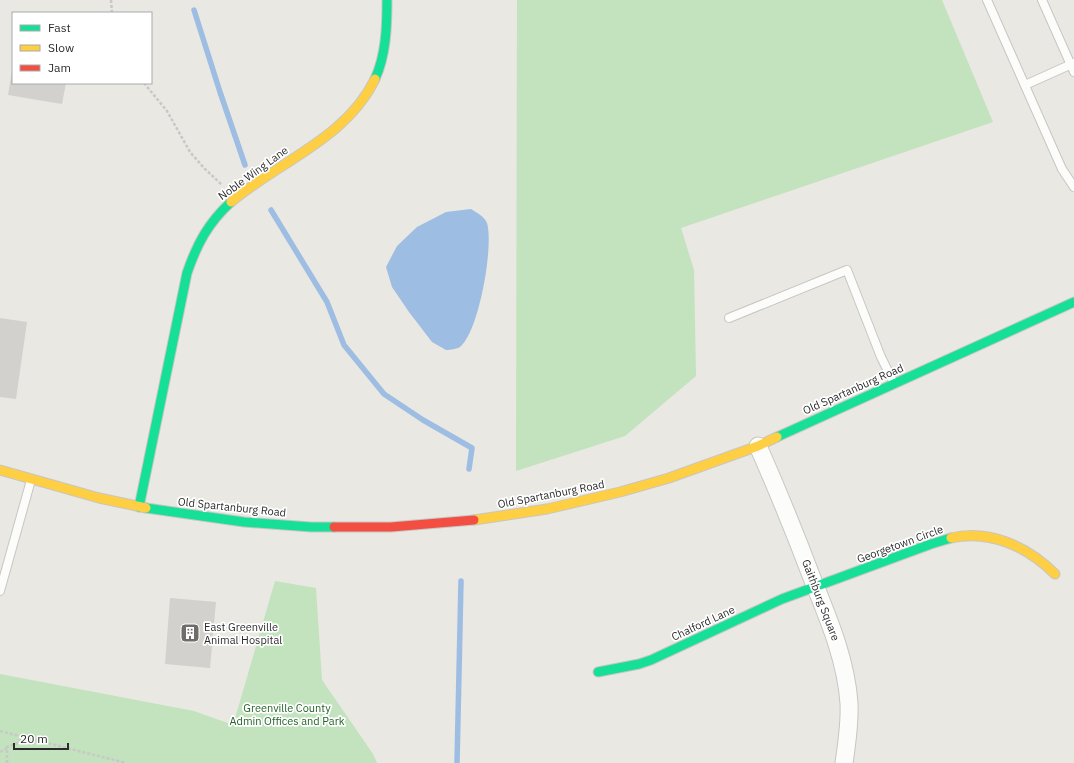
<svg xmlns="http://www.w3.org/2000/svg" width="1074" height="763" viewBox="0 0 1074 763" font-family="'IBM Plex Sans',sans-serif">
<rect width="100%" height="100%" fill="#e9e8e2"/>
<g fill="#c3e2be">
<polygon points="517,0 942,0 993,122 681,228 694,270 696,376 625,436 516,471"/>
<polygon points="275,581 316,588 322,680 373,754 377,763 0,763 0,674 194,711 233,725"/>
</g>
<path fill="#9dbde3" d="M471,209C477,213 484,216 487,223C494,245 479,332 460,347C457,349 450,350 446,350L432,342L409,312L392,287L386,267L397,246L417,227L446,212Z"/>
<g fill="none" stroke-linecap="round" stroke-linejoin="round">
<g stroke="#9dbde3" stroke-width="5.5">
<polyline points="194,10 220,92 245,165"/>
<polyline points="271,210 327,302 344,345 384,394 423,420 472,448 469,469"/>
<polyline points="457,763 461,581"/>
</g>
</g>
<g fill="#d2d1cd">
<polygon points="12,71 13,83 66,83 62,104 8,95"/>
<polygon points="0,318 27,322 16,399 0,397"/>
<polygon points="170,598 216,602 210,668 165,664"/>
</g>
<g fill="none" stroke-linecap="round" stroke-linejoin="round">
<defs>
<g id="lane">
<polyline points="987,0 1062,169 1074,187"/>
<polyline points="1042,0 1074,72"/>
<polyline points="1025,85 1074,63"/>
<polyline points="729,318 847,270 881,357 894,383"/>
<polyline points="0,591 31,480"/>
</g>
<path id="street" d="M758,446C777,489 795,533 812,578C828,618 846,659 849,703C850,723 847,743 844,763"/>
<g id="fast">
<path d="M375,79C386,55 387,27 387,0"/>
<polyline points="777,437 1074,302"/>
<path d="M139,507L187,273C197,244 208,223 231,202"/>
<polyline points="146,508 244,522 311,527 334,527"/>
<polyline points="598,672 639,664 651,660 782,599 931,544 951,538"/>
</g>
<g id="slow">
<path d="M231,202C278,162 347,138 375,79"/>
<polyline points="0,470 99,498 146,508"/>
<polyline points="474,520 547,509 620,492 669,478 758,446 777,437"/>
<path d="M951,538C990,529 1028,547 1055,574"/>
</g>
<polyline id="jam" points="334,527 391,527 474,520"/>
</defs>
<use href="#lane" stroke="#c7c6c5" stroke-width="10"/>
<use href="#street" stroke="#c7c6c5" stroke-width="19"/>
<use href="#fast" stroke="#c7c6c5" stroke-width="11"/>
<use href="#slow" stroke="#c7c6c5" stroke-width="11"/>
<use href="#jam" stroke="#c7c6c5" stroke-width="11"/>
<g stroke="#c8c8c7" stroke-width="2.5" stroke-dasharray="3 2" stroke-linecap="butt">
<polyline points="111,0 112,13"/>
<polyline points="144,83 167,111 190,152 204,168 222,185"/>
<polyline points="0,731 126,763"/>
<polyline points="0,752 7,748"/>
<polyline points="7,763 7,747 18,743 24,737"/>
</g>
<use href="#lane" stroke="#fcfcfb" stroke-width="8"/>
<use href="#street" stroke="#fcfcfb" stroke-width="17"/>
<use href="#fast" stroke="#16e098" stroke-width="9"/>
<use href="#slow" stroke="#ffcf43" stroke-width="9"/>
<use href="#jam" stroke="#f24e42" stroke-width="9"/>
</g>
<defs>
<symbol id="building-square" viewBox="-11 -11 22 22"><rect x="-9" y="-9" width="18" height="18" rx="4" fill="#6e6d6b" stroke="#fff"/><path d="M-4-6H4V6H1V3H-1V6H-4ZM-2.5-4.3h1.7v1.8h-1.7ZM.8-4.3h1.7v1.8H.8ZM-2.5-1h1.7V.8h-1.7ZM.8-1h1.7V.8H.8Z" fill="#fff"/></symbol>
</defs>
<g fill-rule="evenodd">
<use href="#building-square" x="179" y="622" width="22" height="22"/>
</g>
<g text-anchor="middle" stroke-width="3.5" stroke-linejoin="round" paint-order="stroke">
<g font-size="11" fill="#2b2b2b" stroke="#fff">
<text transform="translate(253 173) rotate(-36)" y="4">Noble Wing Lane</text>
<text transform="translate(853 389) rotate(-24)" y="4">Old Spartanburg Road</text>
<text transform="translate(551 494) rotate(-11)" y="4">Old Spartanburg Road</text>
<text transform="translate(232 507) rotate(6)" y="4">Old Spartanburg Road</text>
<text transform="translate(900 544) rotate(-20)" y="4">Georgetown Circle</text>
<text transform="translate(821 600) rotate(69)" y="4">Gaithburg Square</text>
<text transform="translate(703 623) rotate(-25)" y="4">Chalford Lane</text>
</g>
<g font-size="11" fill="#2b2b2b" stroke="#fff" text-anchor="start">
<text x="204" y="631">East Greenville<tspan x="204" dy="13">Animal Hospital</tspan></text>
</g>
<g font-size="11" fill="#226227" stroke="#fff">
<text x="287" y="712">Greenville County<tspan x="287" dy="13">Admin Offices and Park</tspan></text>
</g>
</g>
<rect x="12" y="12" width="140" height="72" fill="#ffffff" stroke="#aaaaaa"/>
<rect x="20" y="25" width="20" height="6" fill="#16e098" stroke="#aaaaaa"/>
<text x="48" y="32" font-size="12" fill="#2b2b2b">Fast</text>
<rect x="20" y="45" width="20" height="6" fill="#ffcf43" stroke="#aaaaaa"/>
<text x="48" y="52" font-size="12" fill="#2b2b2b">Slow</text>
<rect x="20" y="65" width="20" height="6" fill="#f24e42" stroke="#aaaaaa"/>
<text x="48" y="72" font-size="12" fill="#2b2b2b">Jam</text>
<path d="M14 743v6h54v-6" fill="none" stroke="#2b2b2b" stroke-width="2"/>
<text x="20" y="743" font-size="12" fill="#2b2b2b" stroke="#ffffff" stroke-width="3" paint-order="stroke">20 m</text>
</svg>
